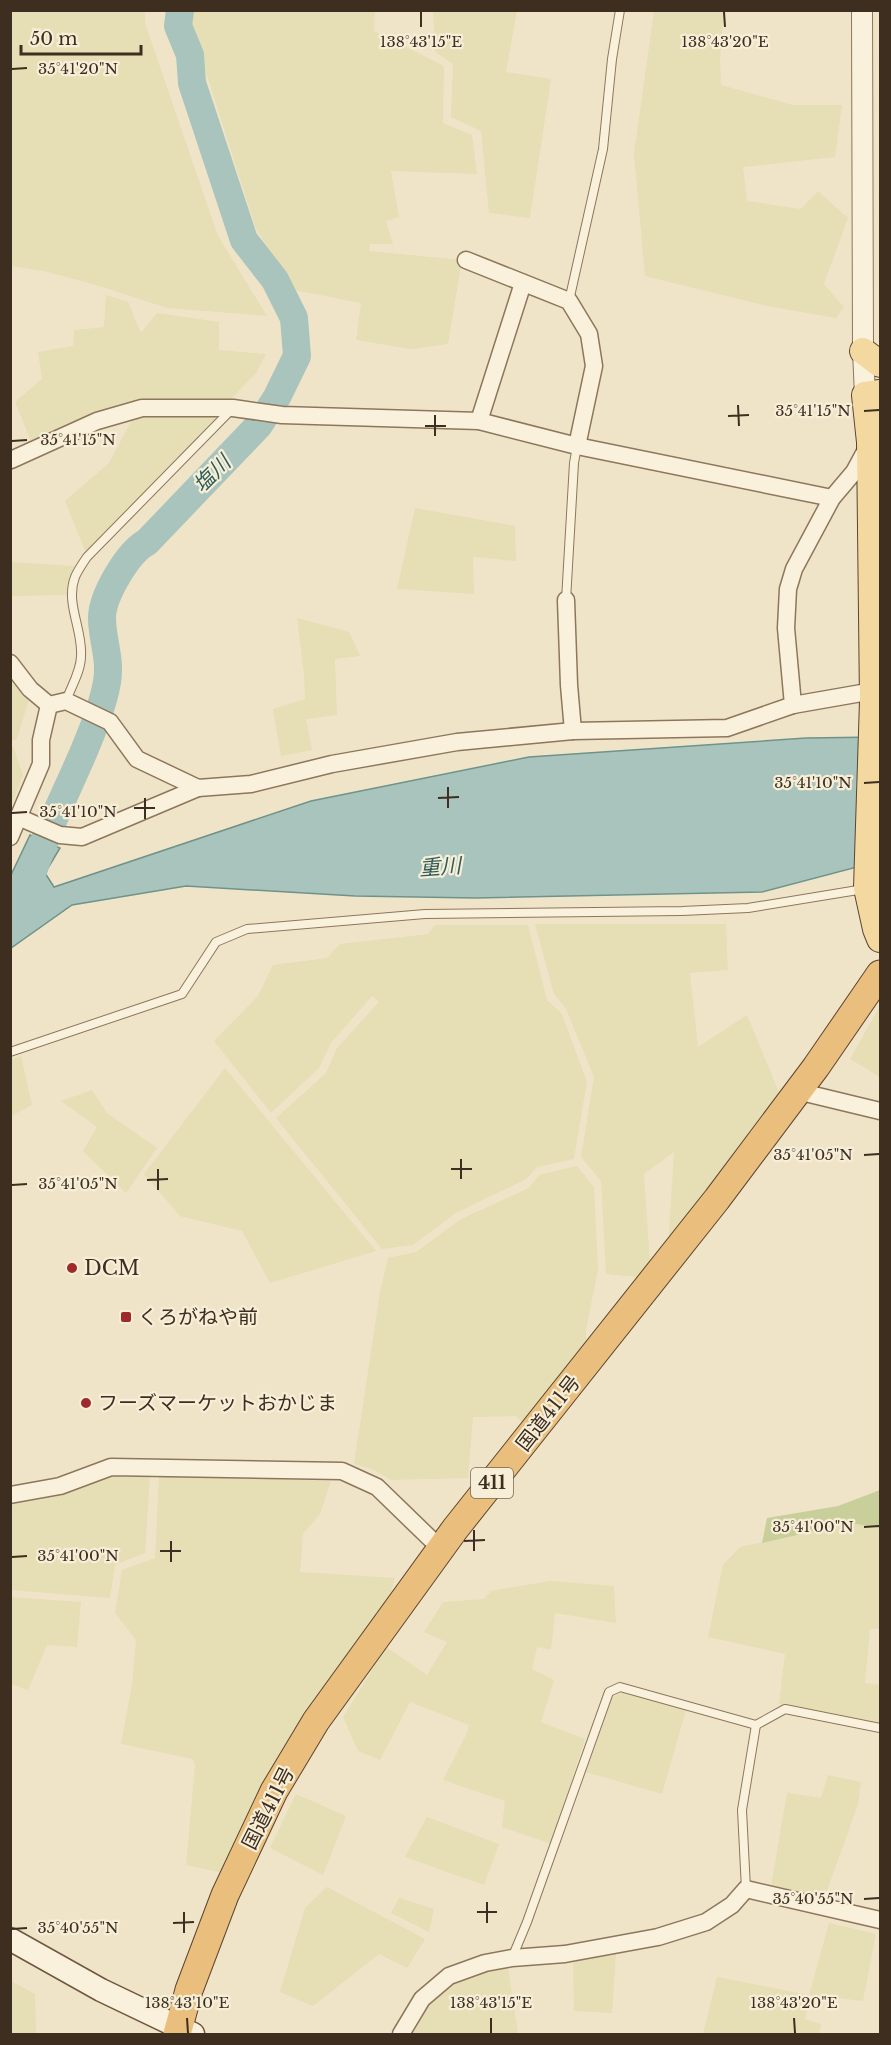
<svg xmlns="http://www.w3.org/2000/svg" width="891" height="2045" viewBox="0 0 891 2045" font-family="'Libre Baskerville','Noto Sans JP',serif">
<rect width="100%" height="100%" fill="#f0e4c8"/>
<g fill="#e6deb5">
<polygon points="10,11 145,11 145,23 218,236 267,316 167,308 93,284 43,271 11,266"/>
<polygon points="190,11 375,11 374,31 444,66 443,123 472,135 477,174 391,171 399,217 386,221 393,244 370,244 369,251 462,260 448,344 411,349 356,340 361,303 294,290 256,229 191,26"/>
<polygon points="433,11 517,11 506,72 551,79 530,218 489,213 481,131 451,117 453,64 435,52"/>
<polygon points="654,11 724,11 720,59 721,85 793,105 842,105 835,157 743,167 747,201 801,209 818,191 848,218 824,284 844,307 836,318 767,306 645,276 634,154"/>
<polygon points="106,295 128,302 141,333 157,313 219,322 219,350 266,354 256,373 229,401 141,401 31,441 15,402 42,379 38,352 73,346 74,330 104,327"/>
<polygon points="153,413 223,417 86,553 65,501 109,463 132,420"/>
<polygon points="415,508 515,526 516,561 473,557 474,594 397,589"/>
<polygon points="10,562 74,566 68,595 11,596"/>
<polygon points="297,618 349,632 360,656 335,659 337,715 306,719 312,750 281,756 273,709 305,699 304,675"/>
<polygon points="11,679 29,699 17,739 11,741"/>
<polygon points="13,746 23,775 11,806 10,747"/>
<polygon points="535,924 726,924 728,970 690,973 698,1047 747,1015 781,1097 668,1248 674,1152 644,1174 650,1263 646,1278 606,1274 601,1181 581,1157 594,1077 566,1009 554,994"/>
<polygon points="435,925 528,925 547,1000 562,1014 587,1082 582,1111 574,1159 537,1167 526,1179 456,1213 413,1245 382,1249 276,1118 326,1073 337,1048 379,1002 372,996 331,1043 319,1068 271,1113 214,1041 258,996 273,965 327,958 340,944 428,934"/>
<polygon points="880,1006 880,1077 850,1059"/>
<polygon points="21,1056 32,1105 11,1116 11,1059"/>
<polygon points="225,1068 376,1251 270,1283 242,1231 180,1216 144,1174"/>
<polygon points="92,1090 107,1113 157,1148 126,1193 83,1151 97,1127 61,1101"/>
<polygon points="577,1166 594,1187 598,1269 586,1330 586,1352 529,1430 516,1416 473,1417 468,1478 391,1480 372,1469 354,1464 380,1292 388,1258 416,1252 461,1219 529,1188 539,1175"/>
<polygon points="159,1475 331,1481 320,1514 303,1534 300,1572 395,1578 389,1599 232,1875 186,1865 195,1764 193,1759 121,1744 132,1685 136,1640 115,1613 122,1570 155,1558"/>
<polygon points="110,1476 150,1477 145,1553 115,1565 110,1598 11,1590 11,1504 42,1499"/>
<polygon points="850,1523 880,1528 880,1629 870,1629 865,1683 880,1685 880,1724 779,1704 785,1654 708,1637 723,1565 740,1547"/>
<polygon points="550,1581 614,1586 616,1623 555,1613 551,1650 537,1647 532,1669 554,1680 541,1722 585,1739 551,1844 502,1827 505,1801 443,1780 466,1735 469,1725 410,1702 380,1760 358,1751 343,1717 386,1647 427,1675 447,1642 424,1632 443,1602 484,1599 491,1591"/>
<polygon points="10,1597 81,1602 77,1647 47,1645 28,1690 11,1684"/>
<polygon points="623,1692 686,1710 662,1794 586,1772 613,1697"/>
<polygon points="828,1775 861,1782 858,1804 823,1902 771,1887 787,1793 821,1798"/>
<polygon points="296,1794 346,1816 323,1875 270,1848"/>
<polygon points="427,1817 499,1844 484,1885 405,1857"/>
<polygon points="327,1887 425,1939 407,1968 379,1954 313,2006 280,1992 305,1908"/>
<polygon points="399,1898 434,1909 429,1932 391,1913"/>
<polygon points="829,1923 876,1934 863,2001 810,1995 805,2019 821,2024 819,2034 703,2034 717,1977 809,1995"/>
<polygon points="616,1952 612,2013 574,2011 573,1957"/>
<polygon points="498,1968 508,1968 518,2034 407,2034 439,1993 452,1982"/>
<polygon points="11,1981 35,1994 36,2032 38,2034 11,2034"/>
</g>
<polygon fill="#c9cf9b" points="880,1490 880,1528 850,1523 762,1543 767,1518 838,1506"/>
<polygon fill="#a9c4bc" stroke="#6f938a" stroke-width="1.5" points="880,737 880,861 762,892 476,898 355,896 186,886 72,905 11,948 11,875 30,835 60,848 45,873 54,887 311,801 529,757 806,738"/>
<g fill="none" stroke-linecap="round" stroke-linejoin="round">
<path stroke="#a9c4bc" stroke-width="28" d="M31,877C45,834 66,793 84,751C93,729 103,705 107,682C111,658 102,640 102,618C102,596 128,552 147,542L259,425L277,397L297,356L294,318L275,280L244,240L192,83L190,55L178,26L180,10"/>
<defs>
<g id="service">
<polyline points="569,301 603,149 612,59 620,10"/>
<polyline points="566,600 574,463 577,446"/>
<path d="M66,701C71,687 81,671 81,656C83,630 65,603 75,577C78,570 83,563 87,557L233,408"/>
<polyline points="10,1052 182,994 216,942 247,929 425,914 682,911 748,908 864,889"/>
<polyline points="746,1889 742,1810 756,1725"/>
<polyline points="512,1958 527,1922 609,1692 620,1687 756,1725 785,1709 880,1728"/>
</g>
<g id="minor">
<polyline points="466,260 569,301 589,334 594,366 577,446"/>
<polyline points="479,421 523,283"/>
<polyline points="11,460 97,421 142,408 233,408 282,415 479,421 577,446 832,498"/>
<polyline points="566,600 569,685 573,731"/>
<polyline points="10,663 30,689 49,705 66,701 110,722 137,759 198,788 251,784 332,764 457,742 573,731 727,728 793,705 786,628 788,589 794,569 832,498 854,472 868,446"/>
<polyline points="793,705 873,691"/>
<polyline points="18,817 60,835 82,837 198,788"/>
<polyline points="10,837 41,764 41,740 49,705"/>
<polyline points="797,1091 880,1111"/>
<polyline points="10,1495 60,1486 111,1467 342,1471 377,1487 441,1549"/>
<polyline points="401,2034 422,1999 449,1976 485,1963 512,1958 565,1954 658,1937 706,1922 732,1905 746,1889 880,1920"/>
</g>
<polyline id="tertiary" points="862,10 863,351 865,395"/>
<polyline id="secondary" points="10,1939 101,1990 193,2034"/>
<g id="primary">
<polyline points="863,351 880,364"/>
<polyline points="880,393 865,395 870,442 873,701 867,888 876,929 880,939"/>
</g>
<polyline id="trunk" points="177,2034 189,1990 225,1895 274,1791 316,1721 455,1529 717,1199 816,1067 880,974"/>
</defs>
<use href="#service" stroke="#8d765c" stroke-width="10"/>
<use href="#minor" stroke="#8d765c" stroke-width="19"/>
<use href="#tertiary" stroke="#8d765c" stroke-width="22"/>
<use href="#secondary" stroke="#6f573f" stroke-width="25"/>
<use href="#primary" stroke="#5b4430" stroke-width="28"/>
<use href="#trunk" stroke="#5b4430" stroke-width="29"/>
<use href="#service" stroke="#faf1dc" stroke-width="8"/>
<use href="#minor" stroke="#faf1dc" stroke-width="16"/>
<use href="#tertiary" stroke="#faf1dc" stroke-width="20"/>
<use href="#secondary" stroke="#faf1dc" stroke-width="22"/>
<use href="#primary" stroke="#f3d9a0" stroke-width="26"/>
<use href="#trunk" stroke="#eabe7c" stroke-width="27"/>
</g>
<path fill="none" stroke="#3d2e20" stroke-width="2" d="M421,12V27M724,12L725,27M12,69L27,68M738,405L739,426M864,411L879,410M435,415V436M728,416L749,415M425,426H446M12,441L27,440M864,783L879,782M448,787V808M145,798V819M438,798L459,797M134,808H155M12,813L27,812M864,1155L879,1154M461,1159V1179M158,1169V1190M451,1169H472M147,1180L168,1179M12,1185L27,1184M864,1527L879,1526M474,1530V1551M171,1541V1562M464,1541L485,1540M160,1551H181M12,1557L27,1556M864,1899L879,1898M487,1902V1923M184,1912V1933M477,1912H497M173,1923L194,1922M12,1929L27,1928M187,2018L188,2033M491,2018V2033M794,2018L795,2033"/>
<g fill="#9e2a2b" stroke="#f7eed8" stroke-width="2">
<circle cx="72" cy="1268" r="6"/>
<rect x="120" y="1311" width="12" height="12" rx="3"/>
<circle cx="86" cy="1403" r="6"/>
</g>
<g text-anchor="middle" stroke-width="4.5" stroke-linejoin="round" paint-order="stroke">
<rect fill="#f7eed8" stroke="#756857" stroke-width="1.5" x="471" y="1468" width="42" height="30" rx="4.5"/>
<g font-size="18" font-weight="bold" fill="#3d2e20">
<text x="492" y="1489">411</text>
</g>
<g font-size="20" fill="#3d2e20" stroke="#f7eed8" text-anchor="start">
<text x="84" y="1275">DCM</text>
<text x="138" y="1324">くろがねや前</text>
<text x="98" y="1410">フーズマーケットおかじま</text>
</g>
<g font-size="20" fill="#3d2e20" stroke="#f7eed8">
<text transform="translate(548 1413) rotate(-52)" y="7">国道411号</text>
<text transform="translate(268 1808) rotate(-63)" y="7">国道411号</text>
</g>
<g font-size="21" font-style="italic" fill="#2f5d5a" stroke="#f7eed8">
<text transform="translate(212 474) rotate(-45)" y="7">塩川</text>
<text transform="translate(440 867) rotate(-4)" y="7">重川</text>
</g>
</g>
<g font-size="15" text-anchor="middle" fill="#3d2e20" stroke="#f7eed8" stroke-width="4.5" stroke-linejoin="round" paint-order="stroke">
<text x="421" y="47">138°43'15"E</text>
<text x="725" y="47">138°43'20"E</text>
<text x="78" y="74">35°41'20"N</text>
<text x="813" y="416">35°41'15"N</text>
<text x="78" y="445">35°41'15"N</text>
<text x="813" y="788">35°41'10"N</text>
<text x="78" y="817">35°41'10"N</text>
<text x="813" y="1160">35°41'05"N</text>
<text x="78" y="1189">35°41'05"N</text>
<text x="813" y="1532">35°41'00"N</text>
<text x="78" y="1561">35°41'00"N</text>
<text x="813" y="1904">35°40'55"N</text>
<text x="78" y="1933">35°40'55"N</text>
<text x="187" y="2008">138°43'10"E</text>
<text x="491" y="2008">138°43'15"E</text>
<text x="794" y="2008">138°43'20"E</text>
</g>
<rect width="891" height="2045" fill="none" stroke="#3d2e20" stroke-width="24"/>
<path d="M21 45v9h120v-9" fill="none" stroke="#3d2e20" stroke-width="3"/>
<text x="30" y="45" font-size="18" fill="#3d2e20" stroke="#f7eed8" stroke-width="4.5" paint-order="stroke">50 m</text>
</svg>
